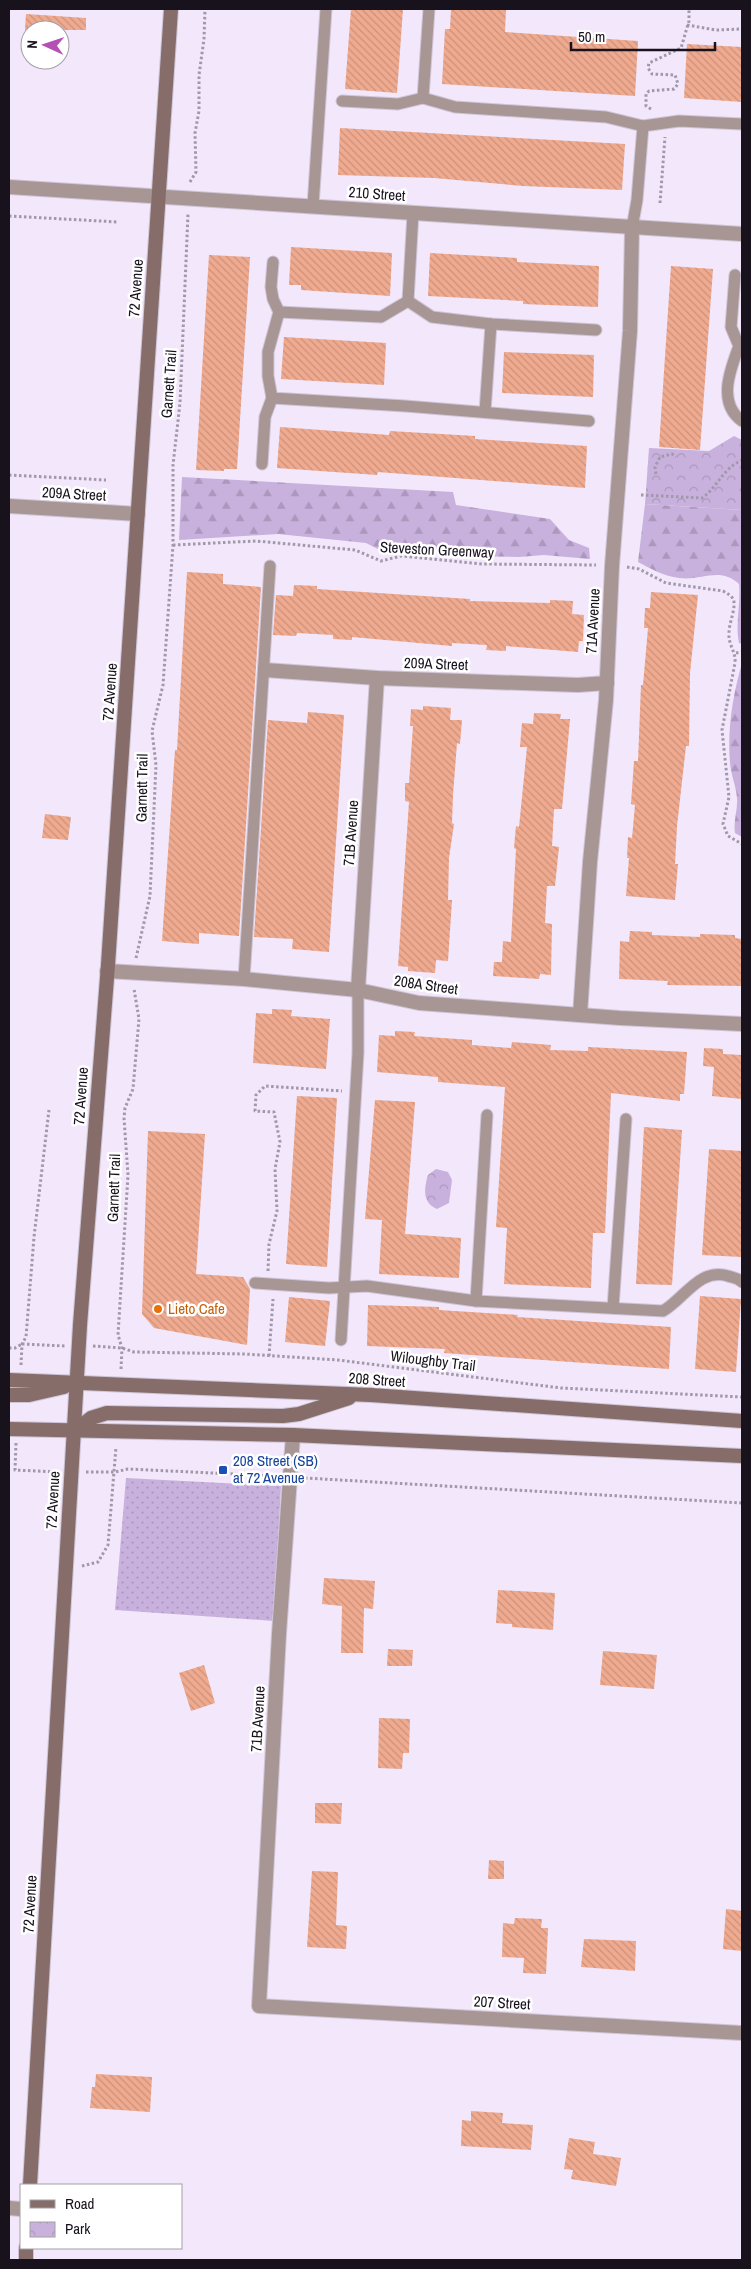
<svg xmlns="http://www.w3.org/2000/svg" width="751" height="2269" viewBox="0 0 751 2269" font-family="'Archivo Narrow',sans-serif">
<defs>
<pattern id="grass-dots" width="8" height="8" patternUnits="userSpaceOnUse" patternTransform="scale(1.25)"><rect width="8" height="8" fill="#c9b1dd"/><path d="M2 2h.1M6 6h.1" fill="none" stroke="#ac97bd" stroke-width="1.8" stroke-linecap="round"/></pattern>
<pattern id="forest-firs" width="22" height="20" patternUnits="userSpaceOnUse" patternTransform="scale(1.25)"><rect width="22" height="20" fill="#c9b1dd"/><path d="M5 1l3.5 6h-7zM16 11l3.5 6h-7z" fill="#ac97bd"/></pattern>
<pattern id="park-crowns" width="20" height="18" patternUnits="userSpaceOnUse" patternTransform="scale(1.25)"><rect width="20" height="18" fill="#c9b1dd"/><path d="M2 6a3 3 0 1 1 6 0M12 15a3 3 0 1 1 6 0" fill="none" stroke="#ac97bd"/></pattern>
<pattern id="building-back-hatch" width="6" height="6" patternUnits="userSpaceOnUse" patternTransform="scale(1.25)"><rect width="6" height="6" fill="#efaa8f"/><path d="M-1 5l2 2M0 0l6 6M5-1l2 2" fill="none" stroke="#cc917b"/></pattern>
</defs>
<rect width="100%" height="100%" fill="#f2e7fb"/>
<polygon fill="url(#grass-dots)" points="126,1478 281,1486 274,1621 115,1610"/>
<g fill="url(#forest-firs)">
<polygon points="182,477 453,492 456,505 550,519 569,540 589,548 590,559 544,555 519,557 471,556 439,550 407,549 382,551 366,543 278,534 179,540"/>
<path d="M645,504L742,510V644L739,643C735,623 741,604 739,584C720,566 702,581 679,578C664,576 651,569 638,562Z"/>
<path d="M742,663V837L735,833C733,821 738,810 737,798C736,786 731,775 730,763C727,730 733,694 742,663Z"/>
</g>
<g fill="url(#park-crowns)">
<polygon points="734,436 742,440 742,510 645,504 649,448 709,451"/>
<path d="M436,1169L448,1172L452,1180L449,1203L437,1209C422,1203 424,1188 428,1175Z"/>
</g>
<g fill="url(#building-back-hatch)">
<polygon points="351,9 403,9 397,93 345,89"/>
<polygon points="451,9 506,9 505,32 638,41 635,96 442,84 445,29 450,29"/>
<polygon points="26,14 86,18 86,30 25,30"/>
<polygon points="687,44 742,47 742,102 684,98"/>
<polygon points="340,128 625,144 622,190 523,186 434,178 338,175"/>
<polygon points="291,247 392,253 390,296 301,290 301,285 289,285"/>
<polygon points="430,253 517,258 517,262 599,266 598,307 523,304 523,301 428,296"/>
<polygon points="209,255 250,257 237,469 224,469 224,471 196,470"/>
<polygon points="671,266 713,269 700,450 659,447"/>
<polygon points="284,337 386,343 384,385 281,379"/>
<polygon points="504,352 594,355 593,397 502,393"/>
<polygon points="280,427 389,435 390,431 475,436 475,439 587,446 585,488 378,472 377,475 277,468"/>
<polygon points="187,572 223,574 223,584 261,587 239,936 199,933 199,944 162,941 175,750 177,750"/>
<polygon points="294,585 317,586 317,589 470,599 470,601 550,603 550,600 573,601 572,614 584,615 583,641 579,641 578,652 506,646 506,651 486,650 487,645 452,643 452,646 352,637 352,640 333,639 333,635 297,633 296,636 273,635 276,595 293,596"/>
<polygon points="651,592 698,595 690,673 689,746 686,746 677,826 675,864 678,864 675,900 626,896 629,858 627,858 628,837 632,838 635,805 631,804 634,761 638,761 641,685 643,685 648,628 644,628 645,608 650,608"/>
<polygon points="423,706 451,708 450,720 462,720 460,744 457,743 453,795 452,823 454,824 449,858 448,900 452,900 448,961 436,960 435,973 408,971 408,967 398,966 409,802 405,801 405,783 409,783 413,726 410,726 411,709 423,710"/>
<polygon points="308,712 344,715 329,952 292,949 293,939 254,937 268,720 307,723"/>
<polygon points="534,713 561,714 560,719 570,719 562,809 554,809 552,846 559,847 555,886 547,886 545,923 552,924 551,975 540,974 539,979 493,976 494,962 502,962 503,941 511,942 516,849 514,848 516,826 519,827 527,747 520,747 522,723 533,724"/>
<polygon points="45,814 71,817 68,840 42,838"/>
<polygon points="630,931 652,932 652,935 700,937 700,934 735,935 735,938 742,939 742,986 667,985 668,981 619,979 620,941 629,942"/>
<polygon points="272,1009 292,1010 291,1016 330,1019 326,1069 253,1063 256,1013 272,1014"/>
<polygon points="395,1031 415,1032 414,1036 472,1040 472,1045 511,1048 512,1042 551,1045 550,1050 588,1051 588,1047 687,1052 684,1094 680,1094 680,1101 611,1093 605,1233 593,1233 591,1288 504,1284 507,1228 496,1227 505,1087 438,1082 438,1077 377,1072 379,1035 395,1036"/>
<polygon points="704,1048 723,1049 723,1054 742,1055 742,1099 712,1096 714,1067 703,1066"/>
<polygon points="297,1096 337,1098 327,1267 286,1264"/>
<polygon points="375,1100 415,1102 405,1234 461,1238 459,1278 379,1274 382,1220 365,1219"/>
<polygon points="644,1127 682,1130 672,1285 636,1284"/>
<polygon points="148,1131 205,1134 196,1274 243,1277 250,1289 247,1345 154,1328 142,1314"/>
<polygon points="709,1149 742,1151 742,1257 702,1255"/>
<polygon points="700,1296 741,1299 736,1372 695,1369"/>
<polygon points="289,1297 330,1301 325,1346 285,1342"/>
<polygon points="368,1305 439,1307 439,1310 518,1315 517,1317 671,1327 669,1369 444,1353 445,1349 367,1346"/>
<polygon points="324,1578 375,1581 373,1609 364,1608 363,1653 341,1653 342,1606 322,1604"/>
<polygon points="498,1590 555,1593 553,1630 512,1627 512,1624 496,1623"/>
<polygon points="388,1649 413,1650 412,1666 387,1666"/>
<polygon points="603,1651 657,1655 654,1689 600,1685"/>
<polygon points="204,1665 215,1703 191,1711 179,1673"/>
<polygon points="379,1718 410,1719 409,1753 403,1753 402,1769 378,1768"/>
<polygon points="315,1803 342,1803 341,1824 315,1823"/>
<polygon points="489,1860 504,1861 504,1879 488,1879"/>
<polygon points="312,1871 338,1872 336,1925 347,1926 346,1949 307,1947"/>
<polygon points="726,1909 742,1911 742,1951 723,1949"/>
<polygon points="515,1918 542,1919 541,1928 548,1928 546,1974 523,1973 524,1958 502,1957 503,1923 514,1924"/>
<polygon points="584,1939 636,1941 635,1971 581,1967"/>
<polygon points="96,2074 152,2077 150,2112 90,2108 92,2087 95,2087"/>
<polygon points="471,2111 503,2113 502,2123 533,2125 531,2150 461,2146 462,2120 471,2121"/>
<polygon points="569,2138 595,2142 593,2154 621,2158 616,2186 571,2179 573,2170 564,2169"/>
</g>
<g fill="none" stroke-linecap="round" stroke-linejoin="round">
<defs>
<g id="service">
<polyline points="429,9 423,98 455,107 606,117 643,126"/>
<polyline points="342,101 398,104 423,98"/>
<polyline points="313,206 326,9"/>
<polyline points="632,228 637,200 643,126 679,121 742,124"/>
<polyline points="273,262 271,287 273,299 279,312 268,352 268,376 272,398 405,406 589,421"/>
<path d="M735,275L731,327L739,346C730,370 717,403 742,421"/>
<polyline points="408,301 413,213"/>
<polyline points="279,312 381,317 408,301 432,317 491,324 596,330"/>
<polyline points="485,412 491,324"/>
<polyline points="262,464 265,417 272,398"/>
<polyline points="244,979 270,566"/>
<path d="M255,1283L329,1288L367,1286L476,1301L663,1311C684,1299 700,1267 728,1276C734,1278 738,1278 742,1282"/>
<polyline points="476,1301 487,1115"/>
<polyline points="613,1308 626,1119"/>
<polyline points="341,1340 358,1053 358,990"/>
</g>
<g id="minor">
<polyline points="9,187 742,234"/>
<polyline points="9,506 138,514"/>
<polyline points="265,670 377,678 578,685 607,683"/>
<polyline points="107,971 244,979 358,990 419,1003 620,1018 742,1024"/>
<polyline points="358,990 377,678"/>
<polyline points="580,1015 590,862 606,700 612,566 630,331 632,228"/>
<polyline points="293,1435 279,1634 259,2006 742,2033"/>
<polyline points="9,2208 21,2209"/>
</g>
<g id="secondary">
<polyline points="9,1380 371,1395 742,1421"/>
<polyline points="9,1395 29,1395 64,1387"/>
<polyline points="9,1429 293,1435 742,1456"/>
<polyline points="73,1432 91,1418 107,1413 283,1416 299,1414 349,1398"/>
<polyline points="30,2185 80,1325 108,965 171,9"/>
<polyline points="26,2260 26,2248"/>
</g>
</defs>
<use href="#service" stroke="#cfc5d7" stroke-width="13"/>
<use href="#minor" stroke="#cfc5d7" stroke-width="16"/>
<use href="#secondary" stroke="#cfc5d7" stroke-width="16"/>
<g stroke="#a198a9" stroke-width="3" stroke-dasharray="2.5 2.5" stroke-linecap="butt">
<polyline points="687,25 716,30 742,29"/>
<polyline points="651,109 646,106 646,94 649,91 674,89 678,84 675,75 652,74 648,68 649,63 681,48 689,21 689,9"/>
<polyline points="190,182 196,172 195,133 199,111 199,75 204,39 205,9"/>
<polyline points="660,203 665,137"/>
<polyline points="9,216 118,222"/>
<polyline points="656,474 655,467 660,457 672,454 676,457"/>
<polyline points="9,475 106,480"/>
<path d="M641,495L702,498C718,487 722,469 742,460"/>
<polyline points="173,545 256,541 355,550 381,561 401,556 482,564 596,565"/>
<path d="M627,567L639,569L666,583L723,591C728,594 733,596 734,602C735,611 729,623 729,633C728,645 736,651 735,663L722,730L729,797L723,824L728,836L742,844"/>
<polyline points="736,653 742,652"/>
<polyline points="136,958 150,896 156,765 152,731 163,685 173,545 173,465 180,403 188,214"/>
<polyline points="268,1271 269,1244 277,1211 275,1169 280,1142 274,1112 255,1111 256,1095 265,1086 342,1091"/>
<polyline points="22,1344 65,1346"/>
<polyline points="93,1346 122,1348 134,1352 245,1354 338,1360 561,1388 742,1397"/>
<polyline points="9,1348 15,1348 22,1344"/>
<polyline points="269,1356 273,1299"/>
<polyline points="21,1365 22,1344 26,1337 34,1237 49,1110"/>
<polyline points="121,1369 122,1348 118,1335 128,1175 124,1118 125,1108 133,1089 139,1019 134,989"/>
<polyline points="16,1443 15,1470 57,1472"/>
<polyline points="86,1472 115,1472 128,1469 276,1476"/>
<polyline points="305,1478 742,1503"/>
<polyline points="82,1566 98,1562 108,1545 116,1447"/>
</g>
<use href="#service" stroke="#a79694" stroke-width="11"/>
<use href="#minor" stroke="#a79694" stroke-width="14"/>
<use href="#secondary" stroke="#866d6a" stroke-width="14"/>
</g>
<circle fill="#e8710a" stroke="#fff" stroke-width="2" cx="158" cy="1309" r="5"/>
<rect fill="#1a4fb4" stroke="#fff" stroke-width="2" x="218" y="1465" width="10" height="10" rx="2.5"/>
<g text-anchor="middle" stroke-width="5" stroke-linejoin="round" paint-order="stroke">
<g font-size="15" fill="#18121d" stroke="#fff">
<text transform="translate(377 194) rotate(4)" y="5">210 Street</text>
<text transform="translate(136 288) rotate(-86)" y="5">72 Avenue</text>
<text transform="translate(169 384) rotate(-86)" y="5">Garnett Trail</text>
<text transform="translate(74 494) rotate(3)" y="5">209A Street</text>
<text transform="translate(437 550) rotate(3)" y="5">Steveston Greenway</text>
<text transform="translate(593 621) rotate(-87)" y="5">71A Avenue</text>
<text transform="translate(436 664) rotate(2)" y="5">209A Street</text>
<text transform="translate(110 692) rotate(-86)" y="5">72 Avenue</text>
<text transform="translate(142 788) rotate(-89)" y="5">Garnett Trail</text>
<text transform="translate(351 833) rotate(-86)" y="5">71B Avenue</text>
<text transform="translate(426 985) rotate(8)" y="5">208A Street</text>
<text transform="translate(81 1096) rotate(-86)" y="5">72 Avenue</text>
<text transform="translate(114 1188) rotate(-88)" y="5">Garnett Trail</text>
<text transform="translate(433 1361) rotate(7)" y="5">Wiloughby Trail</text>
<text transform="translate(377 1380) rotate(4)" y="5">208 Street</text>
<text transform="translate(53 1500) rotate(-87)" y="5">72 Avenue</text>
<text transform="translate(258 1719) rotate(-87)" y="5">71B Avenue</text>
<text transform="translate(30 1904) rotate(-87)" y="5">72 Avenue</text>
<text transform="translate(502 2003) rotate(3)" y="5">207 Street</text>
</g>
<g font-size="15" fill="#c56008" stroke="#fff" text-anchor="start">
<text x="168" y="1314">Lieto Cafe</text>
</g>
<g font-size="15" fill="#164399" stroke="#fff" text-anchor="start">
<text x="233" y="1466">208 Street (SB)<tspan x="233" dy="17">at 72 Avenue</tspan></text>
</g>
</g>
<rect width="751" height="2269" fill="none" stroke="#18121d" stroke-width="20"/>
<rect x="20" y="2184" width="162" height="65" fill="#ffffff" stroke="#a3a0a5"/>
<rect x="30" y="2200" width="25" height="8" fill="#866d6a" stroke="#a3a0a5"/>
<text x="65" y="2209" font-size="15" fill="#18121d">Road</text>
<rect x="30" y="2222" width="25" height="15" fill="url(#park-crowns)" stroke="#a3a0a5"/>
<text x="65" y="2234" font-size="15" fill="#18121d">Park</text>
<g transform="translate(45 45) rotate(273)"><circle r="24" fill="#ffffff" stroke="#a3a0a5"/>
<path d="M0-4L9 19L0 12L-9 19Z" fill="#b550b6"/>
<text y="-8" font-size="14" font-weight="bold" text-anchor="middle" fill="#18121d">N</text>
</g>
<path d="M571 42v8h144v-8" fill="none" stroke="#18121d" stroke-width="2.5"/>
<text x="578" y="42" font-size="15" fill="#18121d" stroke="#ffffff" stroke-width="4" paint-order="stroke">50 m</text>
</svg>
